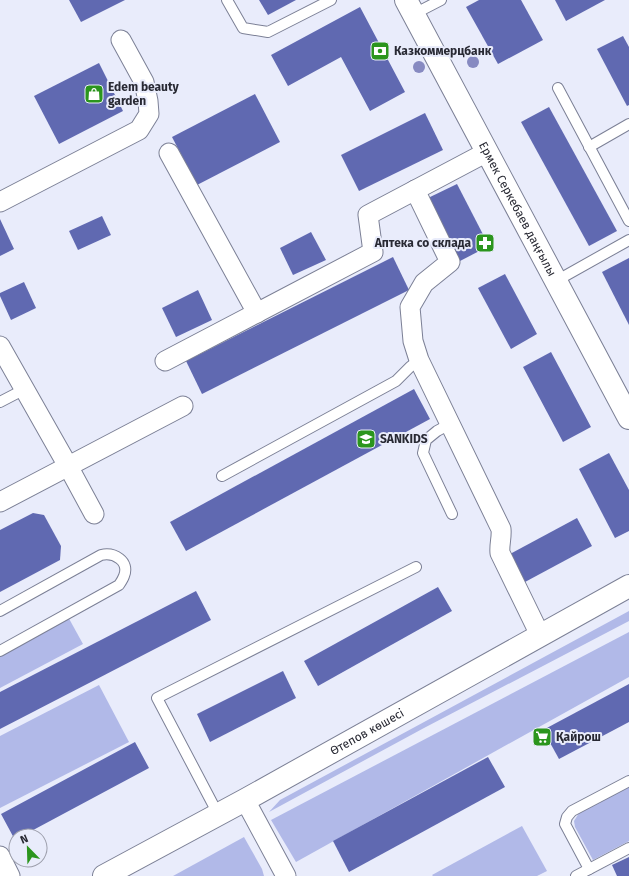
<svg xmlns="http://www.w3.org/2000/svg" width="629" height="876" viewBox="0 0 629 876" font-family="'Fira Sans',sans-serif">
<rect width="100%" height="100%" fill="#e9ecfb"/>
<g fill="#b1b9e8">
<polygon points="629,611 629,621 424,728 269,812 280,800"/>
<polygon points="67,615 83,644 0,688 0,651"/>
<polygon points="629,632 629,677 296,862 271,820"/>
<polygon points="99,685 129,742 0,808 0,736"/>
<polygon points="629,786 629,841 593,860 575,827 574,821 579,813"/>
<polygon points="522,826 547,871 537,876 433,876 432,875"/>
<polygon points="244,837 262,869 264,876 173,876"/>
</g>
<g fill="#6069b1">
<polygon points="69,0 125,0 81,22"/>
<polygon points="259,0 296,0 268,15"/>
<polygon points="479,0 521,0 543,40 498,64 466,7"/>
<polygon points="555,0 605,0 566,21"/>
<polygon points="360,7 405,92 370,111 341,57 288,86 271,55"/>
<polygon points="623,36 629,47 629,105 627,106 597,49"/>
<polygon points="99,63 123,111 59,144 34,96"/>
<polygon points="255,94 280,142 197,185 172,137"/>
<polygon points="549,107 617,231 589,246 521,122"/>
<polygon points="425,113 443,150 359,191 341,155"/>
<polygon points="457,184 489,246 460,261 428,198"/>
<polygon points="102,216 111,235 78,250 69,231"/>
<polygon points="0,219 14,249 0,256"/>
<polygon points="311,232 326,260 293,275 280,248"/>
<polygon points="393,257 409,290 202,394 186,361"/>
<polygon points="629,258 629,325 602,272"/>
<polygon points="505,274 537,334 511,349 478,288"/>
<polygon points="24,282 36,308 11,320 0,296 0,293"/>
<polygon points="198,290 212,320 176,337 162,308"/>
<polygon points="551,352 591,427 563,442 523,367"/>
<polygon points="414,389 430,419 186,551 170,522"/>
<polygon points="609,453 629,490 629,531 615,538 579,469"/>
<polygon points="33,513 44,515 61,546 60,560 0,592 0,530"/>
<polygon points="577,518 592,546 525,582 510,554"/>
<polygon points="438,587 452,611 318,686 304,661"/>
<polygon points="196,591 211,620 0,729 0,692"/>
<polygon points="283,671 296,698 210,742 197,714"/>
<polygon points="629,684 629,722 559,759 543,730"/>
<polygon points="135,742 149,768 22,836 16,836 16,839 15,840 1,814"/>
<polygon points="488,757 505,787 349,872 333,841"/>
<polygon points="629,857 629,876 617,876 612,865"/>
</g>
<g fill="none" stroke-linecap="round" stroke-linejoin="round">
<defs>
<g id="service">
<polyline points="227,0 243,28 268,32 331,0"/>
<polyline points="414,14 441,0"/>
<polyline points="558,88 629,221"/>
<polyline points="589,147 629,124"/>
<polyline points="556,281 629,240"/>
<polyline points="0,402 25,389"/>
<polyline points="450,424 437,431 426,440 423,453 452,514"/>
<polyline points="222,476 396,381 410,367 419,360"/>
<path d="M0,611L101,555C114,552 130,561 124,576C123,579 121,582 119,585L0,651"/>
<polyline points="218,814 157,698 416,567"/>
<polyline points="589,869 565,824 567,817 572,811 629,781"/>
<polyline points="576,876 629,848"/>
</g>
<g id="minor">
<polyline points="169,153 257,313"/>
<path d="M415,190L450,262L424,283L410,307L413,341L419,360L501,529C502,537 499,545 500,553L540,635"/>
<polyline points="0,202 139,130 149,114 148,101 144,82 121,40"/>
<polyline points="0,346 68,466 94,514"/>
<polyline points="165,361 373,252 368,215 487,152"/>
<polyline points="0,502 183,406"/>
<polyline points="245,800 286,876"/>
<polyline points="0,856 10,876"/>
</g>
<g id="tertiary">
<path id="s1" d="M406,0L629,418"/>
<path id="s2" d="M104,876L245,800L629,586"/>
</g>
</defs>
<use href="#service" stroke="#7c8096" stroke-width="12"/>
<use href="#minor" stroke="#7c8096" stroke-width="21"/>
<use href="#tertiary" stroke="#7c8096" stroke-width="24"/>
<use href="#service" stroke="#fff" stroke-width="10"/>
<use href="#minor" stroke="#fff" stroke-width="19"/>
<use href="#tertiary" stroke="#fff" stroke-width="22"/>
</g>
<g fill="#878ac1">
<circle cx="473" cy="62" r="6"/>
<circle cx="419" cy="67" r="6"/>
</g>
<defs>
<symbol id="bank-square" viewBox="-11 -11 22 22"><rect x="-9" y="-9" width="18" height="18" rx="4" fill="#2b951d" stroke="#e9ecfb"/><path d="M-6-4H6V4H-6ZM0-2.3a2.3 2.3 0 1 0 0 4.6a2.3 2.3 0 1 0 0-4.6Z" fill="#fff"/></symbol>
<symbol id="shop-square" viewBox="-11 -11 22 22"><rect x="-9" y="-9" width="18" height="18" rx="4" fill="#2b951d" stroke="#e9ecfb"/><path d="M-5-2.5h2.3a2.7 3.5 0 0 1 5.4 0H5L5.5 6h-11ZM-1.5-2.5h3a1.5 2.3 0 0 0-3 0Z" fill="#fff"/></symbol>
<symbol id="pharmacy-square" viewBox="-11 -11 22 22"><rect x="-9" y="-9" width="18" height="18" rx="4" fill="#2b951d" stroke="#e9ecfb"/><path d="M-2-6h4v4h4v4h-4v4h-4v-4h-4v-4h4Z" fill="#fff"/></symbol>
<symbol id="school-square" viewBox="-11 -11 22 22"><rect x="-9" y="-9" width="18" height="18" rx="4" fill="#2b951d" stroke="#e9ecfb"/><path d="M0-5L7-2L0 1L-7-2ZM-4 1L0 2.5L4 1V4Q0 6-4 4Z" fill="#fff"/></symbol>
<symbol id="supermarket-square" viewBox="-11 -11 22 22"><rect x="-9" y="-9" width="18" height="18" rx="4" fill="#2b951d" stroke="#e9ecfb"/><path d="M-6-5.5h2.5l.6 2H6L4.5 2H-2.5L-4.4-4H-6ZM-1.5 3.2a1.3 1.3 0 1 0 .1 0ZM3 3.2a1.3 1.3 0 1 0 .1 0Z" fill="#fff"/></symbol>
</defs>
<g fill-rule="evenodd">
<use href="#bank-square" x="369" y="40" width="22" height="22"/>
<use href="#shop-square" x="83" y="83" width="22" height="22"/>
<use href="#pharmacy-square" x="474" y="232" width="22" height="22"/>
<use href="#school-square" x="355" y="428" width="22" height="22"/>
<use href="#supermarket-square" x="531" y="726" width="22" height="22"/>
</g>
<g text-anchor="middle" stroke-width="4" stroke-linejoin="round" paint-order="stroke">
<g font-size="12" font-weight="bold" fill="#282933" stroke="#e9ecfb" text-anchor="start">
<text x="394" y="55">Казкоммерцбанк</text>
<text x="108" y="91">Edem beauty<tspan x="108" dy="14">garden</tspan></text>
<text x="471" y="247" text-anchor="end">Аптека со склада</text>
<text x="380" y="443">SANKIDS</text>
<text x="556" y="741">Қайрош</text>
</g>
<g font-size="12" fill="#282933" stroke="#e9ecfb">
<text dy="4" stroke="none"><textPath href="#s1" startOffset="237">Ермек Серкебаев даңғылы</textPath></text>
<text dy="4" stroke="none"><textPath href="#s2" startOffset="300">Өтепов көшесі</textPath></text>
</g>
</g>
<g transform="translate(28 848) rotate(337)"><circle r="19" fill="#e9ecfb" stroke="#9c9eab"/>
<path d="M0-3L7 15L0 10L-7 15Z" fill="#2b951d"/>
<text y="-6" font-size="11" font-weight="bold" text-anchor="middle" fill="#282933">N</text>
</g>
</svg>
